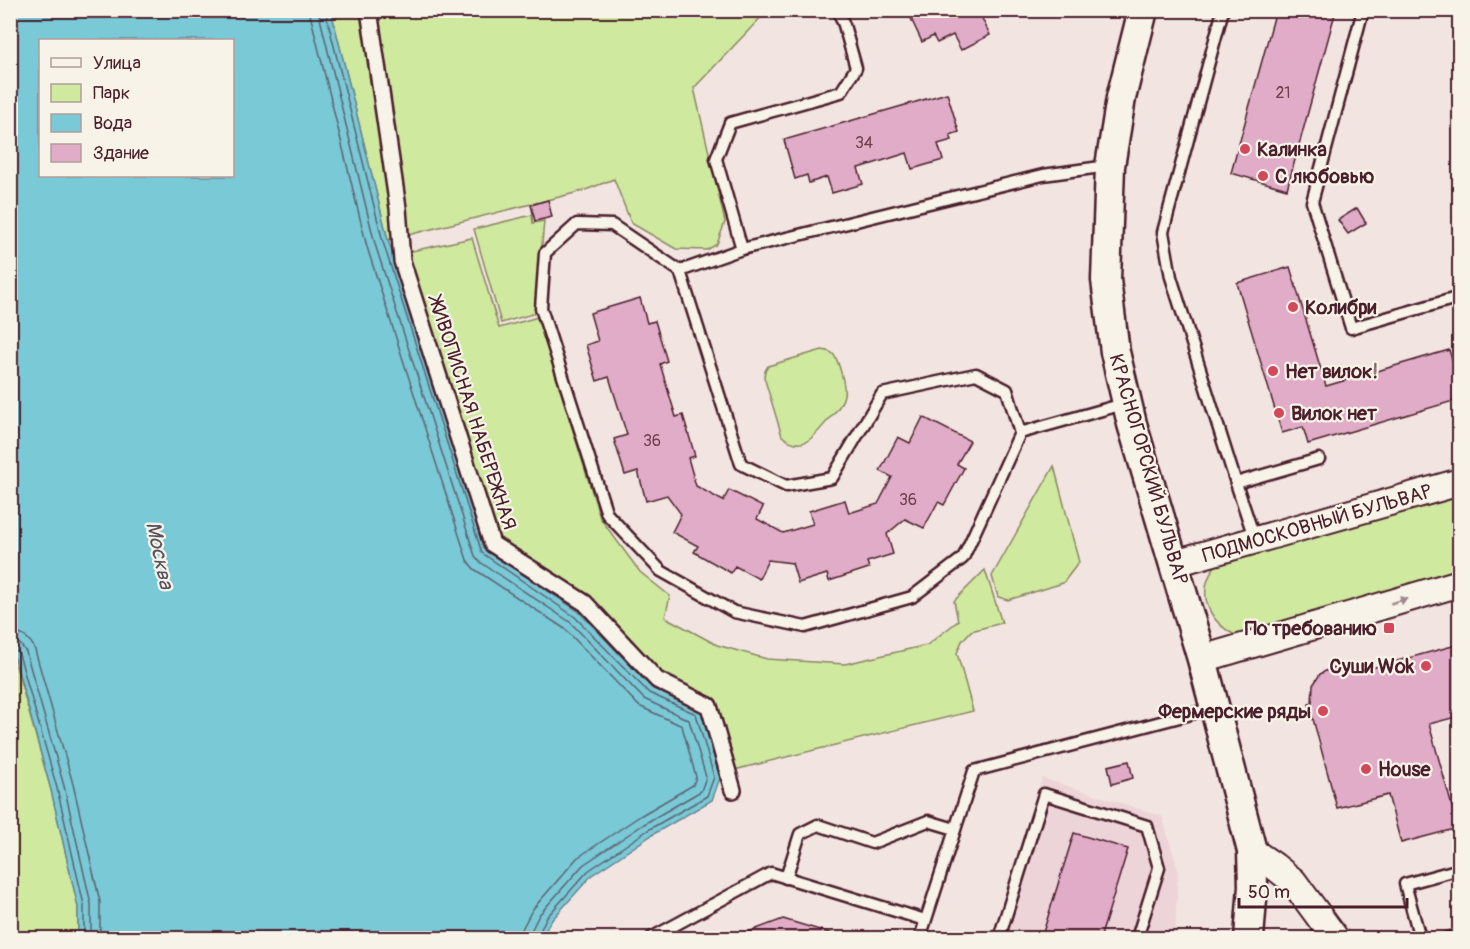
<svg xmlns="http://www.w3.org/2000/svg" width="1470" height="949" viewBox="0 0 1470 949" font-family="Pangolin,sans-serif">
<rect width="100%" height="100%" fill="#f2e5e1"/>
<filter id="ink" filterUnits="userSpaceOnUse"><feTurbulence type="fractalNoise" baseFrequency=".0167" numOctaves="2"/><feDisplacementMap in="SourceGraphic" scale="12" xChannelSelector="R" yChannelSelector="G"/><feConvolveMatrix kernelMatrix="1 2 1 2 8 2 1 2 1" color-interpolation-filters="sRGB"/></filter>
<g filter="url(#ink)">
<polygon fill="#edd4d9" points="1042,778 1162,816 1178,869 1175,938 991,938"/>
<g fill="#cfe99f" stroke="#8c8465" stroke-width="1.5">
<polygon points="331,11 767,11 694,88 725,222 717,244 707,250 676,249 631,223 614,179 583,191 388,240"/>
<polygon points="532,215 533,223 544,221 536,313 501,323 474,229"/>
<polygon points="472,238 499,328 538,317 600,518 640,572 670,596 665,617 717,645 767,659 845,664 927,645 958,621 954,601 985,570 1002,623 971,631 962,641 957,653 973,711 734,770 714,698 660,675 586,595 496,539 407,252"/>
<path d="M822,350C826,351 831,351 834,355C839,362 846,387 844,395C842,405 835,412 829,419C815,435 804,454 782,436L764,377L765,371L768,366Z"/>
<polygon points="1054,466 1079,562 1063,583 1008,600 998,597 992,576"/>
<path d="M1459,494V573L1239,637C1209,623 1195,595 1215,566Z"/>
<polygon points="10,645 51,790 78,907 78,938 11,938"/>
</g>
<path fill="#7ac9d7" stroke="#678592" stroke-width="1.5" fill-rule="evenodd" d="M10,11H331L388,240L487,550L579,612L653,689L701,710L720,778L712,800L652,835L592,875L550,922L542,938H78V907L51,790L11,645ZM40,40H232V176H40Z"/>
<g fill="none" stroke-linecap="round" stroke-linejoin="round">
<g stroke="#5d6370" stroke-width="1.5">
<polyline points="309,10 367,247 467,560 474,569 565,629 639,706 682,726 696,777 693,785 640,816 577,858 532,910 522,929 521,938"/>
<polyline points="318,10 375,244 475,556 480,562 570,622 644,699 689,720 706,777 701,791 644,824 583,865 539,915 531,931 530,938"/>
<polyline points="325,10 383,242 482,553 575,617 649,693 696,714 714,777 707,796 648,830 588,871 546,918 537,938"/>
<path d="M10,632C23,633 31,639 35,650L73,784L100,902V938"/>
<polyline points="10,641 20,644 26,652 64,786 91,904 91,938"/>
<polyline points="10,649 16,650 19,654 57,788 84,905 84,938"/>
</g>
</g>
<g fill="#e0acc7" stroke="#4a1f2b" stroke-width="1.5">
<polygon points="907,10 978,10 990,35 961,50 953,35 937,43 933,36 922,42"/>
<polygon points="1276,10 1336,10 1287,189 1231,173"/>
<polygon points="947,93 959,132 950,135 952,140 938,144 943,160 912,169 907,153 872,164 858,168 863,184 832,193 827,177 809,183 807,175 795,179 784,140"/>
<polygon points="548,200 552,217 535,221 531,205"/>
<polygon points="1357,208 1366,223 1348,234 1338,220"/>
<polygon points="1290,267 1326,386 1449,350 1460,385 1460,399 1308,444 1303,427 1282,433 1237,283"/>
<polygon points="640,298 647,323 655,321 667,361 660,364 676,417 683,415 695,456 688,458 696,486 723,501 729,490 763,507 757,519 783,533 813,524 809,511 845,500 849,513 878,504 892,477 880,471 898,437 910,443 923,417 970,441 957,464 964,468 944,505 938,502 924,528 905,519 887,534 893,554 867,562 869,568 829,581 827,574 798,583 792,563 768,560 759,579 735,566 731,573 694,552 698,546 672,532 681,514 667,495 646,501 638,471 625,475 614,439 627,435 609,377 597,381 586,345 598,341 590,313"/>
<polygon points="1460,644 1460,716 1429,724 1458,828 1401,843 1388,795 1337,808 1309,704 1312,703 1313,685 1320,674 1331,668 1343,669 1353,673"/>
<polygon points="1129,761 1133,778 1112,784 1108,766"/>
<polygon points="1074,833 1128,849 1100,939 1041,939"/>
<polygon points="783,919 833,934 832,939 736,939 735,937"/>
</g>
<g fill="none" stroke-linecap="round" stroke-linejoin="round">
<defs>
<g id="service">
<polyline points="838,10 844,25 856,68 841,92 730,123 716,159 742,249 1043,175 1108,166"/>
<polyline points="1223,10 1163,232 1171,277 1236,483 1319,459"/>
<polyline points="1363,10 1312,202 1351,328 1460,297"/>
<polyline points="742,249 680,271 741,464 786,486 832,478 882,394 976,374 1007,390 1020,433 1127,403"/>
<polyline points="680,271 612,225 577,224 545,253 541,308 607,514 661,571 734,612 805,627 912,597 963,558 1020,433"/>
<polyline points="1236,483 1255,540"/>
<polyline points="786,878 800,834 818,825 872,843 928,821 955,829"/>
<polyline points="651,938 771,873 925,920"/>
<polyline points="920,938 974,771 1214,708"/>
<polyline points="999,938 1044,794 1147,826 1159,868 1137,938"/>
<polyline points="1420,938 1405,884 1460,869"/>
<polyline points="1447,938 1460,935"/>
</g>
<polyline id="pedestrian" points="369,10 398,208 402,261 492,544 585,603 657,680 709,706 733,790"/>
<g id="tertiary">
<polyline points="1175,563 1460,482"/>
<polyline points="1202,659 1460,583"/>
<polyline points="1252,851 1274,866 1293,881 1335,938"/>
</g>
<polyline id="secondary" points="1143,10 1121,98 1110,166 1106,280 1115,352 1132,424 1202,659 1252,851 1253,886 1249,938"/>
</defs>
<use href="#service" stroke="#4a1f2b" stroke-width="15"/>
<use href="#pedestrian" stroke="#4a1f2b" stroke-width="20"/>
<use href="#tertiary" stroke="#4a1f2b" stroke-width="30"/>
<use href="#secondary" stroke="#4a1f2b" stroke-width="33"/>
<use href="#service" stroke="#f7f3e8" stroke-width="10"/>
<use href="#pedestrian" stroke="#f7f3e8" stroke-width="15"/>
<use href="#tertiary" stroke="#f7f3e8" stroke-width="26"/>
<use href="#secondary" stroke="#f7f3e8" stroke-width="28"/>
</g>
<defs><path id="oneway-solid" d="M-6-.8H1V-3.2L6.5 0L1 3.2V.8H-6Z" transform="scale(1.5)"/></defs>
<use fill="#a0898a" href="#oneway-solid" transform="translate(1399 601) rotate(-16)"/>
</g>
<g fill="#d1495b" stroke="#f7f3e8" stroke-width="2">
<circle cx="1245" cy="149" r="6"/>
<circle cx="1263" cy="176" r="6"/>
<circle cx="1293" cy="307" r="6"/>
<circle cx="1273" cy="371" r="6"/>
<circle cx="1279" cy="413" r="6"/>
<rect x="1383" y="622" width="12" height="12" rx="3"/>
<circle cx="1426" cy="666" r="6"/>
<circle cx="1323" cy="711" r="6"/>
<circle cx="1366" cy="769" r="6"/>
</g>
<g text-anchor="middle" stroke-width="4.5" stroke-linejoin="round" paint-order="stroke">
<g font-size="16" fill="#704252">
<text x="1283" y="98">21</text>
<text x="864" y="148">34</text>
<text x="652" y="446">36</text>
<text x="908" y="505">36</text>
</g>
<g font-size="20" font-weight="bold" fill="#4a1f2b" stroke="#f7f3e8" text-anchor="start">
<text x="1257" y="156">Калинка</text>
<text x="1275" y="183">С любовью</text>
<text x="1305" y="314">Колибри</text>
<text x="1285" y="378">Нет вилок!</text>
<text x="1291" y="420">Вилок нет</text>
<text x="1377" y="635" text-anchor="end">По требованию</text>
<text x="1414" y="673" text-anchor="end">Суши Wok</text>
<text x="1311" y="718" text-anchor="end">Фермерские ряды</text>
<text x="1378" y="776">House</text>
</g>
<g font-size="20" fill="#4a1f2b" stroke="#f7f3e8">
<text transform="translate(473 413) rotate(72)" y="7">ЖИВОПИСНАЯ НАБЕРЕЖНАЯ</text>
<text transform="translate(1149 469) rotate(74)" y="7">КРАСНОГОРСКИЙ БУЛЬВАР</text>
<text transform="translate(1317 523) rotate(-16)" y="7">ПОДМОСКОВНЫЙ БУЛЬВАР</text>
</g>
<g font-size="21" font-style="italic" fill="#58525f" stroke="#f7f3e8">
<text transform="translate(160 555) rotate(78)" y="7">Москва</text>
</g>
</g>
<rect width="1470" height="949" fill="none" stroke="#f7f3e8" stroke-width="36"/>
<rect x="18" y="18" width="1434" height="913" fill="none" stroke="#4a1f2b" stroke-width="2" filter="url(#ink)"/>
<rect x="39" y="39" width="195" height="138" fill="#f7f3e8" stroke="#b29e9c" stroke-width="1.5"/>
<rect x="51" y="58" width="30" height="9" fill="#f7f3e8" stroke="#b29e9c" stroke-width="1.5"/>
<text x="93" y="69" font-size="18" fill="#4a1f2b">Улица</text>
<rect x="51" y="84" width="30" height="18" fill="#cfe99f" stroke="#b29e9c" stroke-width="1.5"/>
<text x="93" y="99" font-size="18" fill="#4a1f2b">Парк</text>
<rect x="51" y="114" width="30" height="18" fill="#7ac9d7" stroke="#b29e9c" stroke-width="1.5"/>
<text x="93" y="129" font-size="18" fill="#4a1f2b">Вода</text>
<rect x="51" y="144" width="30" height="18" fill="#e0acc7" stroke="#b29e9c" stroke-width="1.5"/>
<text x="93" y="159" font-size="18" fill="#4a1f2b">Здание</text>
<path d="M1239 898v9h168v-9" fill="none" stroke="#4a1f2b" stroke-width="3"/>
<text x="1248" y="898" font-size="18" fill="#4a1f2b" stroke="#f7f3e8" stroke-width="4.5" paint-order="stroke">50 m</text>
</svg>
